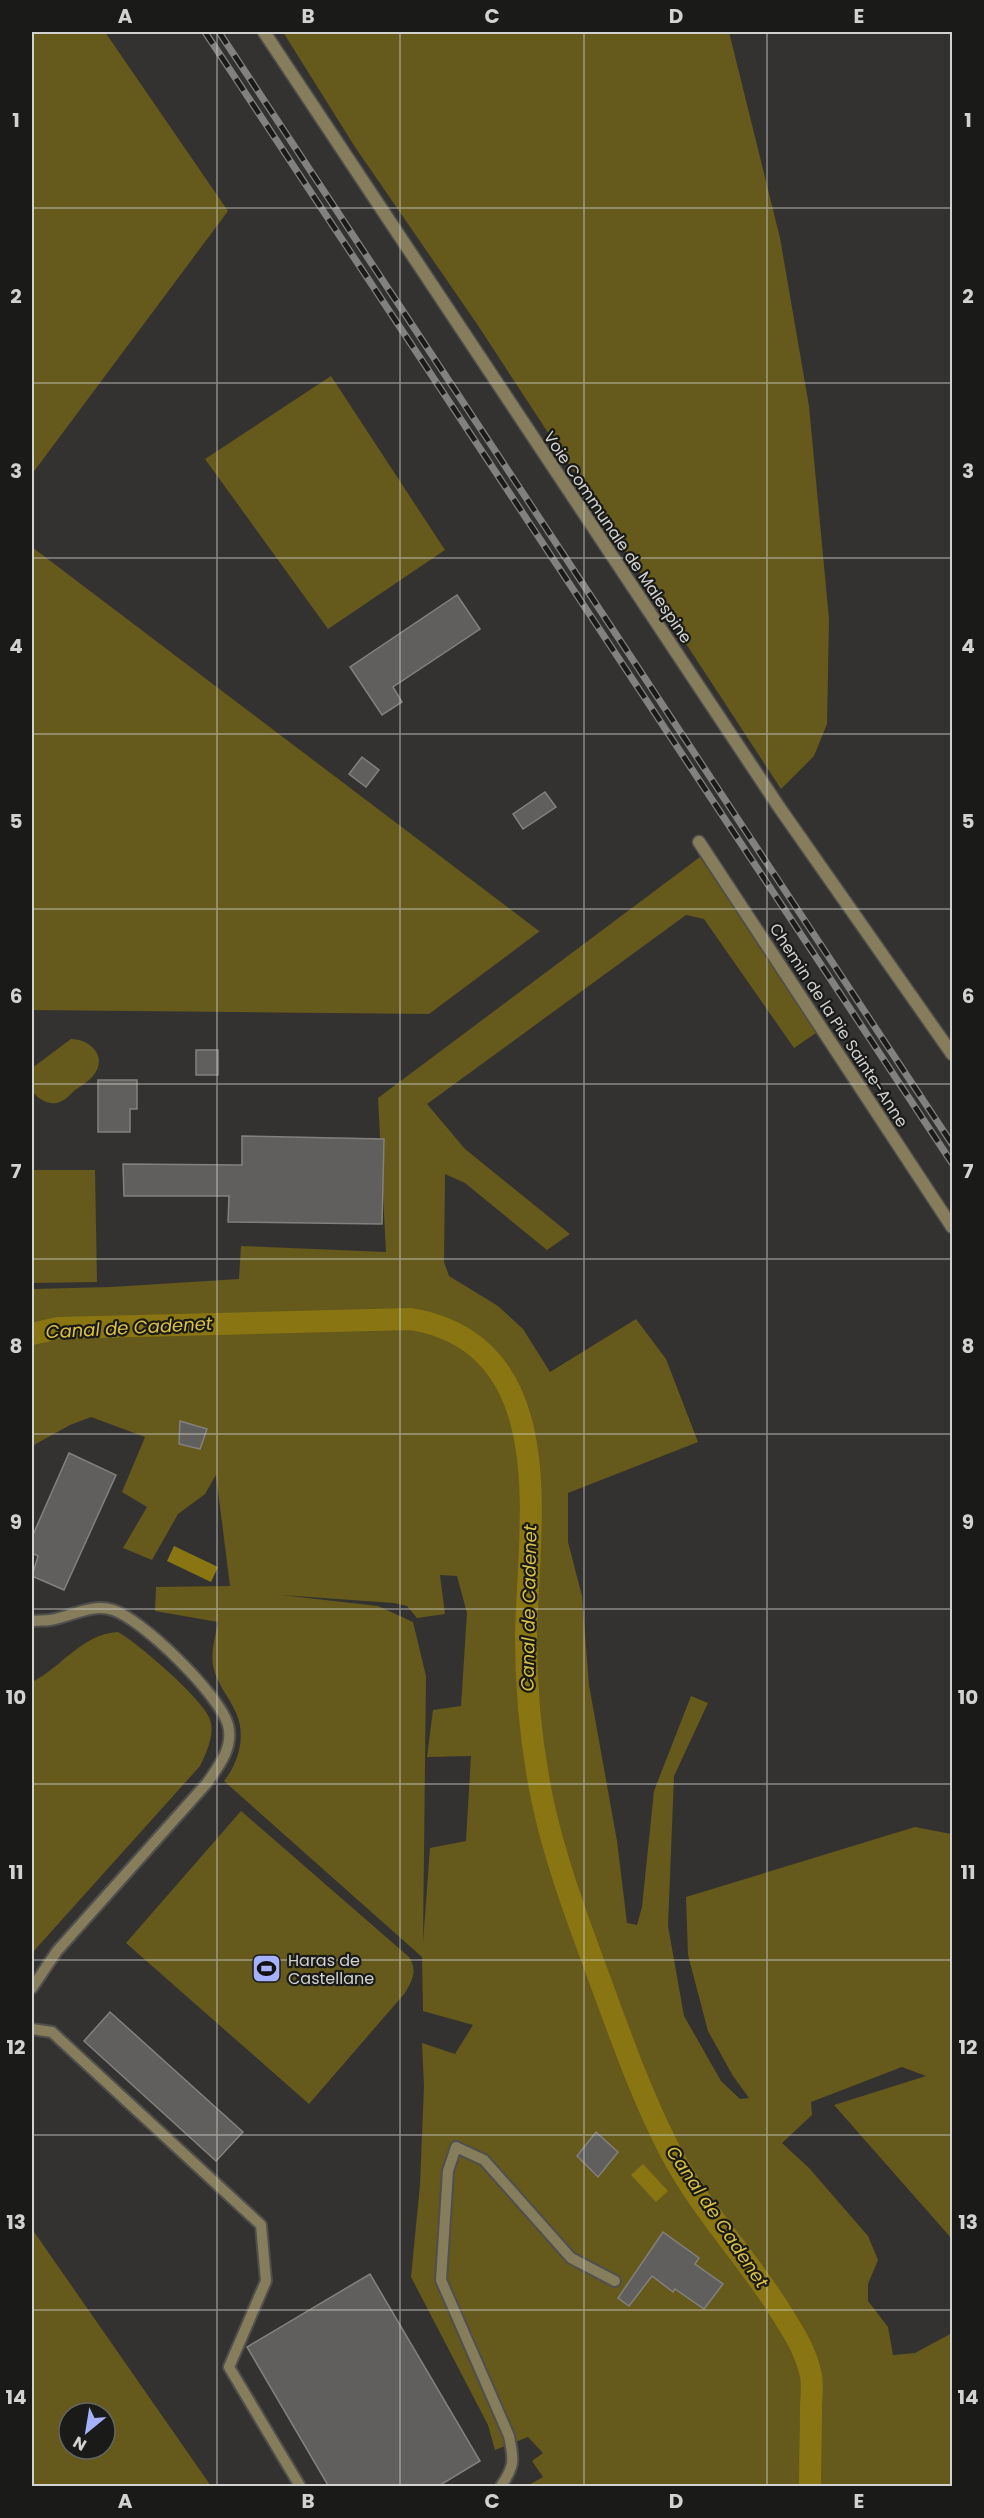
<svg xmlns="http://www.w3.org/2000/svg" width="984" height="2518" viewBox="0 0 984 2518" font-family="Poppins,sans-serif">
<rect width="100%" height="100%" fill="#333230"/>
<g fill="#66591c" fill-rule="evenodd">
<polygon points="32,32 105,32 228,211 32,474"/>
<polygon points="283,32 729,32 780,238 809,406 829,619 827,724 814,756 781,789 477,324 355,147"/>
<polygon points="331,376 445,550 328,629 205,459"/>
<polygon points="32,547 539,931 540,931 429,1014 32,1010"/>
<path d="M700,857L816,1033L794,1048L704,919L686,915L427,1104L465,1149L570,1234L547,1250L465,1183L445,1174L444,1262L449,1276L498,1306L523,1329L550,1372L636,1319L666,1359L698,1442L568,1493V1542L582,1596L589,1685L617,1841L627,1923L637,1925L642,1907L654,1791L691,1696L708,1703L674,1776L668,1926L684,2016L721,2081L740,2099L749,2098L733,2076L708,2031L688,1955L686,1897L915,1827L951,1834L952,2239L834,2105L926,2076L902,2067L811,2102L812,2115L782,2143L809,2168L868,2236L878,2260L868,2284V2301L888,2327L893,2355L915,2353L952,2333V2486H527L543,2477L532,2461L543,2453L528,2437L495,2450L488,2425L411,2277L420,2185L424,2086L422,2043L455,2054L473,2025L423,2011L422,1957L224,1781C238,1763 246,1738 237,1715C231,1700 220,1688 215,1673C209,1656 215,1639 218,1622L155,1611L156,1587L230,1586L216,1475L205,1494L178,1514L152,1560L123,1548L147,1507L122,1492L145,1437L91,1417L70,1425L32,1446V1289L111,1287L239,1279L241,1246L386,1252L378,1098ZM440,1575L457,1576L467,1613L461,1706L433,1710L427,1757L471,1756L466,1841L430,1848L423,1942L426,1676L413,1622L378,1606L281,1595L394,1603L407,1606L417,1618L445,1614Z"/>
<path d="M71,1039C90,1039 109,1057 93,1076C89,1081 81,1086 75,1090C71,1094 65,1100 60,1102C49,1106 38,1099 32,1091V1068Z"/>
<polygon points="32,1170 95,1170 97,1282 32,1283"/>
<path d="M118,1632C139,1644 199,1696 209,1717C216,1732 207,1752 200,1766L32,1953V1682C62,1667 82,1634 118,1632Z"/>
<path d="M241,1811L409,1957C418,1971 412,1981 405,1993L309,2104L126,1943Z"/>
<path d="M32,2229L211,2486H32ZM69,2413H105V2449H69Z"/>
</g>
<g fill="#897612">
<polygon points="174,1546 218,1567 211,1582 167,1561"/>
<polygon points="643,2164 668,2191 656,2202 631,2175"/>
</g>
<g fill="none" stroke-linecap="round" stroke-linejoin="round">
<path stroke="#897612" stroke-width="22" d="M32,1334L58,1328L411,1319C563,1345 528,1525 526,1636C526,1691 531,1745 542,1798C555,1861 579,1923 601,1983C622,2040 642,2097 670,2151C699,2207 744,2254 777,2306C791,2328 806,2350 811,2376C813,2386 811,2398 811,2409C811,2435 810,2461 810,2486"/>
</g>
<g fill="#605f5d" stroke="#82817e" stroke-width="1.5">
<polygon points="457,595 480,629 393,687 402,702 382,715 350,667"/>
<polygon points="362,757 379,770 366,787 349,774"/>
<polygon points="545,792 556,807 523,829 513,814"/>
<rect x="196" y="1050" width="22" height="25"/>
<polygon points="98,1080 137,1080 137,1109 130,1109 130,1132 98,1132"/>
<polygon points="242,1136 384,1139 382,1224 228,1222 229,1196 124,1196 123,1164 242,1165"/>
<polygon points="180,1421 207,1429 200,1449 179,1444"/>
<polygon points="69,1453 116,1475 64,1590 32,1576 38,1556 32,1553 32,1537"/>
<polygon points="110,2012 243,2132 216,2161 84,2041"/>
<polygon points="596,2132 618,2152 598,2177 577,2156"/>
<polygon points="663,2232 699,2258 695,2264 723,2284 704,2309 675,2289 673,2292 652,2276 629,2306 618,2298"/>
<polygon points="370,2274 480,2461 437,2487 329,2487 247,2347"/>
</g>
<g fill="none" stroke-linecap="round" stroke-linejoin="round">
<defs>
<g id="lane">
<path d="M32,1621C38,1620 44,1621 50,1620C70,1617 92,1603 113,1610C142,1619 220,1695 228,1725C234,1747 219,1766 207,1783L57,1951L32,1988"/>
<polyline points="32,2029 52,2032 261,2225 266,2281 229,2367 300,2486"/>
<path d="M501,2486C515,2466 514,2460 509,2436L441,2280L448,2171L456,2147L484,2160L571,2258L615,2281"/>
</g>
<g id="street">
<polyline points="264,32 779,807 952,1054"/>
<polyline points="699,842 952,1227"/>
</g>
</defs>
<use href="#lane" stroke="#504f4d" stroke-width="14"/>
<use href="#street" stroke="#504f4d" stroke-width="15"/>
<use href="#lane" stroke="#857d5b" stroke-width="10"/>
<use href="#street" stroke="#857d5b" stroke-width="12"/>
<defs>
<g id="rail">
<polyline points="205,32 952,1163"/>
<polyline points="219,32 952,1144"/>
</g>
</defs>
<use href="#rail" stroke="#81817f" stroke-width="7"/>
<use href="#rail" stroke="#1a1a19" stroke-width="4.5" stroke-dasharray="14" stroke-linecap="butt"/>
</g>
<path fill="none" stroke="#d2d2d0" stroke-width="1.5" stroke-opacity="0.55" d="M217,32V2486M400,32V2486M584,32V2486M767,32V2486M32,208H952M32,383H952M32,558H952M32,734H952M32,909H952M32,1084H952M32,1259H952M32,1434H952M32,1609H952M32,1784H952M32,1960H952M32,2135H952M32,2310H952"/>
<defs>
<symbol id="stadium-square" viewBox="-11 -11 22 22"><rect x="-9" y="-9" width="18" height="18" rx="4" fill="#a6b1fc" stroke="#1a1a19"/><path d="M0-5a6.5 5 0 1 0 0 10a6.5 5 0 1 0 0-10ZM-3.5-1.8h7v3.6h-7Z" fill="#111"/></symbol>
</defs>
<g fill-rule="evenodd">
<use href="#stadium-square" x="250" y="1952" width="33" height="33"/>
</g>
<g text-anchor="middle" stroke-width="4.5" stroke-linejoin="round" paint-order="stroke">
<g font-size="16" fill="#d2d2d0" stroke="#1a1a19">
<text transform="translate(618 537) rotate(56)" y="6">Voie Communale de Malespine</text>
<text transform="translate(839 1025) rotate(57)" y="6">Chemin de la Pie Sainte-Anne</text>
</g>
<g font-size="16" fill="#d2d2d0" stroke="#1a1a19" text-anchor="start">
<text x="288" y="1966">Haras de<tspan x="288" dy="18">Castellane</tspan></text>
</g>
<g font-size="18" font-style="italic" fill="#dbc146" stroke="#1a1a19">
<text transform="translate(129 1328) rotate(-3)" y="6">Canal de Cadenet</text>
<text transform="translate(529 1608) rotate(-89)" y="6">Canal de Cadenet</text>
<text transform="translate(717 2217) rotate(56)" y="6">Canal de Cadenet</text>
</g>
</g>
<rect width="984" height="2518" fill="none" stroke="#1a1a19" stroke-width="66"/>
<g transform="translate(87 2431) rotate(210)"><circle r="28" fill="#1a1a19" stroke="#646462" stroke-width="1.5"/>
<path d="M0-4.5L10 22L0 15L-10 22Z" fill="#a6b1fc"/>
<text y="-9" font-size="16" font-weight="bold" text-anchor="middle" fill="#d2d2d0">N</text>
</g>
<rect x="33" y="33" width="918" height="2452" fill="none" stroke="#d2d2d0" stroke-width="2"/>
<g font-size="20" text-anchor="middle" font-weight="bold" fill="#d2d2d0">
<text x="125" y="23">A</text>
<text x="308" y="23">B</text>
<text x="492" y="23">C</text>
<text x="676" y="23">D</text>
<text x="859" y="23">E</text>
<text x="16" y="127">1</text>
<text x="968" y="127">1</text>
<text x="16" y="303">2</text>
<text x="968" y="303">2</text>
<text x="16" y="478">3</text>
<text x="968" y="478">3</text>
<text x="16" y="653">4</text>
<text x="968" y="653">4</text>
<text x="16" y="828">5</text>
<text x="968" y="828">5</text>
<text x="16" y="1003">6</text>
<text x="968" y="1003">6</text>
<text x="16" y="1178">7</text>
<text x="968" y="1178">7</text>
<text x="16" y="1353">8</text>
<text x="968" y="1353">8</text>
<text x="16" y="1529">9</text>
<text x="968" y="1529">9</text>
<text x="16" y="1704">10</text>
<text x="968" y="1704">10</text>
<text x="16" y="1879">11</text>
<text x="968" y="1879">11</text>
<text x="16" y="2054">12</text>
<text x="968" y="2054">12</text>
<text x="16" y="2229">13</text>
<text x="968" y="2229">13</text>
<text x="16" y="2404">14</text>
<text x="968" y="2404">14</text>
<text x="125" y="2508">A</text>
<text x="308" y="2508">B</text>
<text x="492" y="2508">C</text>
<text x="676" y="2508">D</text>
<text x="859" y="2508">E</text>
</g>
</svg>
